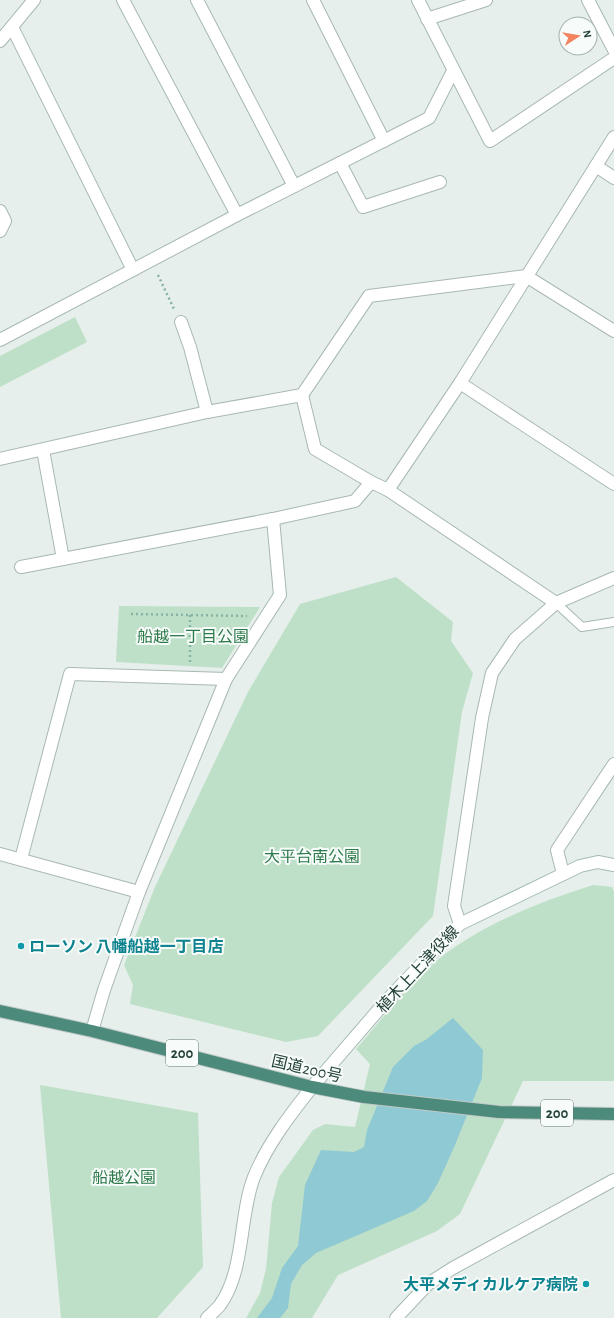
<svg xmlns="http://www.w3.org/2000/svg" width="614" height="1318" viewBox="0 0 614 1318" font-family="'Alegreya Sans','Noto Sans JP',sans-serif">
<rect width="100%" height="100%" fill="#e6efeb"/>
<g fill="#bfe0c8">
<polygon points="75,317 87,342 0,387 0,356"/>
<polygon points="396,577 453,622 451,641 473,673 462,712 433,916 318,1036 286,1042 130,1004 133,985 124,965 155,887 248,692 300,604"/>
<polygon points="119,606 260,607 222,668 116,662"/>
<path d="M593,885L612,887L614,892V1081H523L460,1214L437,1231L338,1275L312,1318H246L260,1293L266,1269L272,1203L279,1177L313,1130L325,1124L355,1127L370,1064L356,1049C384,1017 411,980 445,954C488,922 542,901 593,885Z"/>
<polygon points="40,1085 198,1113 203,1267 157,1318 61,1318"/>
</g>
<polygon fill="#8ec9d4" points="453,1018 483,1050 482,1078 455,1145 438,1183 427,1201 414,1211 316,1253 302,1265 291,1284 288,1308 280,1318 257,1318 272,1298 282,1268 298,1246 305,1185 321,1150 354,1152 364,1147 367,1130 393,1067 414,1046 427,1039"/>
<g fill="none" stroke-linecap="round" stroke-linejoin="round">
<defs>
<polyline id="service" points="556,603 582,627 614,622"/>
<g id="minor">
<polyline points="123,0 237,215"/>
<polyline points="197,0 294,186"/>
<polyline points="313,0 384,141"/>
<polyline points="418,0 490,141 614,58"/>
<polyline points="588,0 614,50"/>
<polyline points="427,19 486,0"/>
<polyline points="12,27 133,270"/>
<polyline points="0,41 34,0"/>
<polyline points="340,163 363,207 440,182"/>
<polyline points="596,166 614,178"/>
<polyline points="0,211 5,221 0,231"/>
<polyline points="181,322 190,347 207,412"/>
<polyline points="0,340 237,215 429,118 453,71"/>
<polyline points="460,383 614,484"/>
<polyline points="302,395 315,449 371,482 388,490 556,603"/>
<polyline points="43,450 63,559"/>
<polyline points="0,459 207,412 302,395 369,296 526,276 614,331"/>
<polyline points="388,490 460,383 614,137"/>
<polyline points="21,567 273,519 355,501 371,482"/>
<polyline points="0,854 139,892"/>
<polyline points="21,859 70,674 226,679"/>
<polyline points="563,874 557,850 614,764"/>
<polyline points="92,1031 104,990 139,892 226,679 280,595 273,519"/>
<path d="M207,1318C211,1314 216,1310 220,1305C245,1271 239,1215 254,1177C268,1143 290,1115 312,1087"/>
<polyline points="396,1318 428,1284 453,1268 614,1180"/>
</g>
<polyline id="tertiary" points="460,924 454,906 482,718 492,673 515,639 556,603 614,578"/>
<polyline id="secondary" points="312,1087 387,1000 460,924 580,866 598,862 614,865"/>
<polyline id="trunk" points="0,1011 92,1031 312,1087 364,1097 499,1112 614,1114"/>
</defs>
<use href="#service" stroke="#a8b8b2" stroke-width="10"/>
<use href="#minor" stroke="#a8b8b2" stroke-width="14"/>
<use href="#tertiary" stroke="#a8b8b2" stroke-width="14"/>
<use href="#secondary" stroke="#a4bbb3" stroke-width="14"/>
<use href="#trunk" stroke="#c2cac8" stroke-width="14"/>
<g stroke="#86b3a5" stroke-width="2.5" stroke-dasharray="2 3" stroke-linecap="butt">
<polyline points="158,275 174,309"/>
<polyline points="131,614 247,616"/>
<polyline points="190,662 190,615"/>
</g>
<use href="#service" stroke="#fff" stroke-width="8"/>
<use href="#minor" stroke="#fff" stroke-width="12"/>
<use href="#tertiary" stroke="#fff" stroke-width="12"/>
<use href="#secondary" stroke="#fff" stroke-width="12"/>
<use href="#trunk" stroke="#4c8a7c" stroke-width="12"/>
</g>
<g fill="#0f9aa8" stroke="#f7fbf9" stroke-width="1.5">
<circle cx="21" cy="946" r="4"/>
<circle cx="586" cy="1284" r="4"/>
</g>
<g text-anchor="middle" stroke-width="4" stroke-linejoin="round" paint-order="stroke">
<g fill="#f7fbf9" stroke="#637a73" stroke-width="1">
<rect x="166" y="1040" width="32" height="26" rx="3"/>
<rect x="541" y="1100" width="32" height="26" rx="3"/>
</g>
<g font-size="15" font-weight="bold" fill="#24423a">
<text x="182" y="1058">200</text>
<text x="557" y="1118">200</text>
</g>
<g font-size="16" fill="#2d7a4b" stroke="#f7fbf9">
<text x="193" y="642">船越一丁目公園</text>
<text x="312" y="862">大平台南公園</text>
<text x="124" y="1183">船越公園</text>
</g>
<g font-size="16" font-weight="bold" fill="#0d838f" stroke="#f7fbf9" text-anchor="start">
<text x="29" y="952">ローソン 八幡船越一丁目店</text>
<text x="578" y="1290" text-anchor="end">大平メディカルケア病院</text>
</g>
<g font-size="16" fill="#24423a" stroke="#f7fbf9">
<text transform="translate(417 969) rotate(-47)" y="6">植木上上津役線</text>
<text transform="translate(307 1068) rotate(13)" y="6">国道200号</text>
</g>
</g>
<g transform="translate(578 36) rotate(78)"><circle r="19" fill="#f7fbf9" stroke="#a3b1ad"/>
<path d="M0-3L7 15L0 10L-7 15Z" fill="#f4845f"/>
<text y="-6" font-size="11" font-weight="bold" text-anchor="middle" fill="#24423a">N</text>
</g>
</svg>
